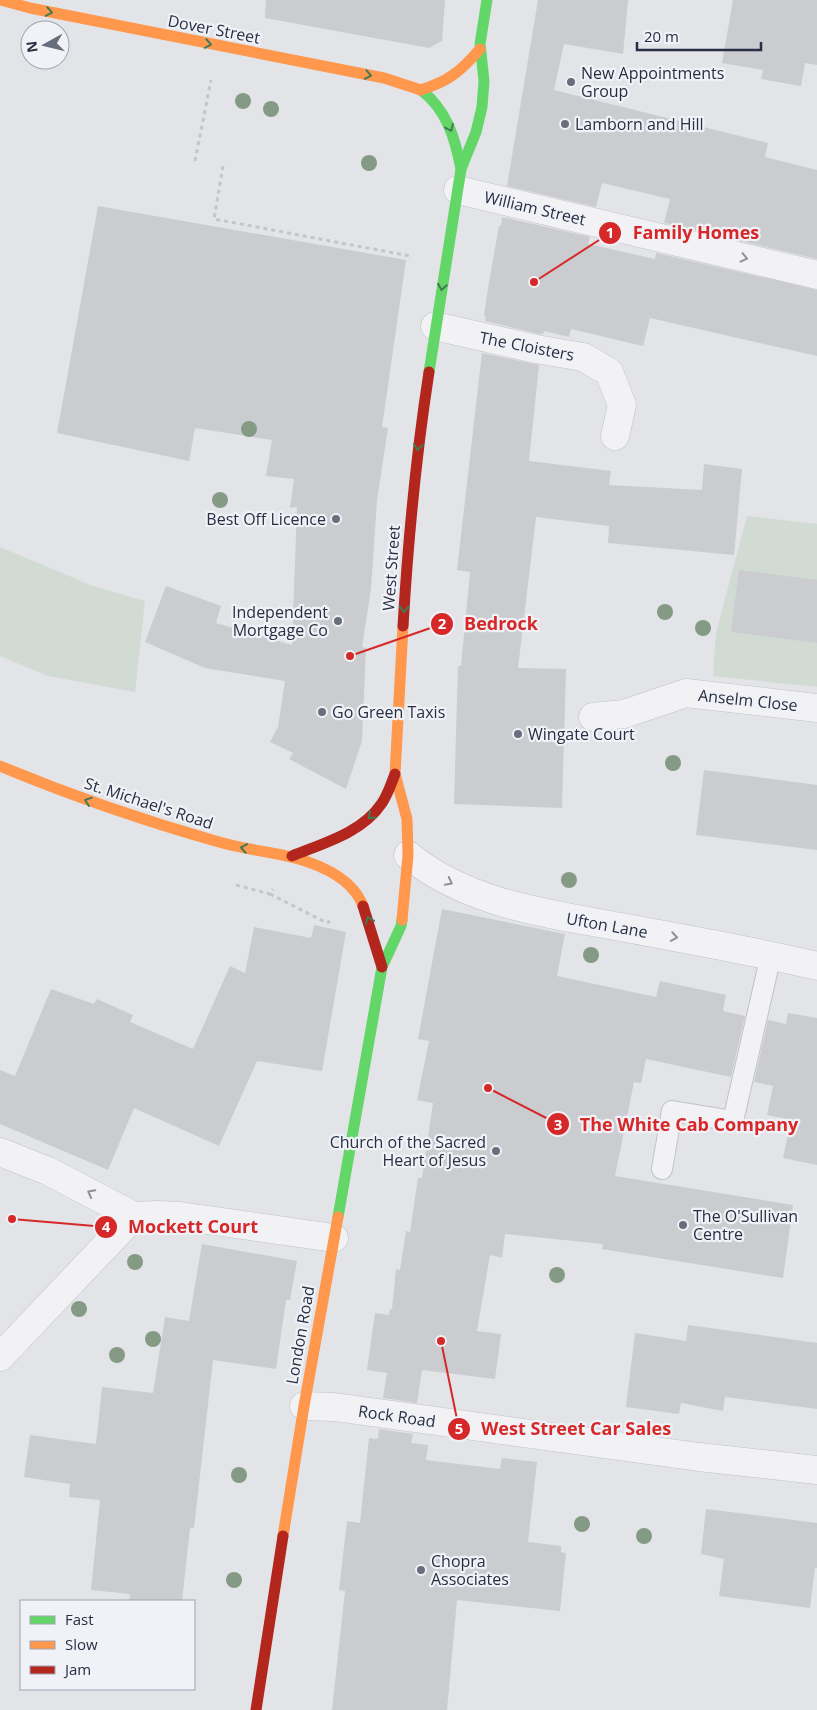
<svg xmlns="http://www.w3.org/2000/svg" width="817" height="1710" viewBox="0 0 817 1710" font-family="'Open Sans',sans-serif">
<rect width="100%" height="100%" fill="#e2e4e8"/>
<g fill="#d2dbd3">
<polygon points="747,516 817,524 817,687 713,676 716,633"/>
<polygon points="0,547 93,586 145,601 135,692 48,676 0,656"/>
</g>
<g fill="#caccd0">
<polygon points="266,0 445,0 442,41 429,48 265,18"/>
<polygon points="538,0 628,0 623,54 564,44 554,90 768,143 765,157 817,170 817,259 664,223 670,199 602,183 596,207 507,186"/>
<polygon points="733,0 817,0 817,65 805,63 801,86 761,79 763,70 722,63"/>
<polygon points="98,206 406,260 382,427 388,428 377,500 371,589 362,647 366,648 362,741 346,789 289,759 293,753 270,742 278,727 285,681 205,668 145,642 166,586 221,606 216,623 292,645 297,507 290,508 294,479 266,476 272,440 195,428 189,461 57,433"/>
<polygon points="502,217 590,237 588,244 655,259 656,253 817,290 817,356 650,318 643,346 571,329 569,337 544,331 543,334 539,334 485,321 486,316 484,316 488,288 499,226 501,226"/>
<polygon points="482,353 539,365 529,461 611,471 609,485 702,490 704,464 742,469 734,555 608,543 609,526 536,517 518,668 566,669 562,808 454,804 458,666 461,666 470,572 457,570"/>
<polygon points="739,570 817,580 817,643 731,632"/>
<polygon points="704,770 817,785 817,850 696,835"/>
<polygon points="442,909 565,934 557,976 656,997 660,981 726,995 723,1011 745,1016 731,1077 646,1059 641,1083 634,1082 615,1176 793,1205 783,1278 602,1249 603,1244 505,1234 502,1258 490,1255 477,1331 501,1334 495,1379 422,1370 417,1403 383,1398 387,1373 367,1370 375,1313 389,1315 390,1309 392,1309 396,1269 400,1270 406,1231 410,1232 418,1178 422,1178 433,1103 417,1100 429,1041 418,1039"/>
<polygon points="314,925 346,932 322,1071 257,1061 219,1146 134,1108 108,1170 0,1124 0,1070 15,1076 51,989 94,1004 97,999 133,1015 130,1022 193,1049 230,966 245,973 254,927 311,938"/>
<polygon points="788,1013 817,1018 817,1165 783,1158 791,1120 767,1115 773,1086 754,1082 768,1020 786,1024"/>
<polygon points="202,1244 297,1261 290,1300 286,1300 276,1369 213,1360 194,1528 190,1528 182,1601 129,1601 130,1594 91,1590 100,1500 69,1497 70,1484 24,1477 30,1435 96,1444 102,1387 153,1393 165,1317 189,1321"/>
<polygon points="688,1325 817,1343 817,1409 725,1397 723,1411 681,1403 679,1414 626,1407 635,1333 686,1341"/>
<polygon points="379,1429 413,1434 411,1443 428,1445 426,1460 500,1469 502,1458 537,1462 528,1542 561,1546 561,1552 566,1553 560,1611 457,1600 447,1710 332,1710 345,1591 339,1590 347,1521 360,1523 369,1438 378,1439"/>
<polygon points="706,1509 817,1523 817,1568 815,1568 810,1608 719,1596 724,1559 701,1554"/>
</g>
<g fill="none" stroke-linecap="round" stroke-linejoin="round">
<defs>
<polyline id="lane" points="662,1169 672,1111 733,1121 771,955"/>
<g id="street">
<polyline points="458,190 817,275"/>
<polyline points="435,326 536,349 583,357 609,372 622,405 615,436"/>
<polyline points="593,717 624,714 686,693 817,708"/>
<path d="M408,855C469,905 551,914 626,928C690,940 754,951 817,966"/>
<polyline points="0,1152 48,1171 134,1216"/>
<polyline points="0,1357 134,1216 157,1215 180,1216 334,1238"/>
<polyline points="304,1406 334,1407 699,1457 817,1470"/>
</g>
</defs>
<use href="#lane" stroke="#c0c2c6" stroke-width="22"/>
<use href="#street" stroke="#c0c2c6" stroke-width="29"/>
<g stroke="#c4c5cb" stroke-width="3" stroke-dasharray="4 4" stroke-linecap="butt">
<polyline points="195,161 211,80"/>
<polyline points="223,166 214,219 410,256"/>
<polyline points="236,885 270,894 273,889"/>
<polyline points="270,894 327,923 330,921"/>
</g>
<use href="#lane" stroke="#f2f2f4" stroke-width="20"/>
<use href="#street" stroke="#f2f2f4" stroke-width="28"/>
<g stroke="#63d668" stroke-width="11">
<path d="M421,90C447,110 455,138 461,169L429,372"/>
<polyline points="461,169 476,132 482,107 484,81 480,44 487,0"/>
<polyline points="338,1217 382,967 401,926 402,920"/>
</g>
<g stroke="#ff974d" stroke-width="11">
<polyline points="1,0 30,8 384,78 421,90"/>
<path d="M420,90C448,82 461,71 480,49"/>
<path d="M0,766C72,796 145,821 219,842C257,853 293,852 329,871C344,879 357,890 363,906"/>
<polyline points="402,920 408,855 407,819 395,774 403,626"/>
<polyline points="283,1536 304,1406 338,1217"/>
</g>
<g stroke="#b3261e" stroke-width="11">
<path d="M403,626C408,541 416,456 429,372"/>
<path d="M292,856C324,843 362,833 382,803C388,794 391,784 395,774"/>
<polyline points="363,906 382,967"/>
<polyline points="256,1710 283,1536"/>
</g>
</g>
<g fill="#859a85">
<circle cx="243" cy="101" r="8"/>
<circle cx="271" cy="109" r="8"/>
<circle cx="369" cy="163" r="8"/>
<circle cx="249" cy="429" r="8"/>
<circle cx="220" cy="500" r="8"/>
<circle cx="665" cy="612" r="8"/>
<circle cx="703" cy="628" r="8"/>
<circle cx="673" cy="763" r="8"/>
<circle cx="569" cy="880" r="8"/>
<circle cx="591" cy="955" r="8"/>
<circle cx="135" cy="1262" r="8"/>
<circle cx="557" cy="1275" r="8"/>
<circle cx="79" cy="1309" r="8"/>
<circle cx="153" cy="1339" r="8"/>
<circle cx="117" cy="1355" r="8"/>
<circle cx="239" cy="1475" r="8"/>
<circle cx="582" cy="1524" r="8"/>
<circle cx="644" cy="1536" r="8"/>
<circle cx="234" cy="1580" r="8"/>
</g>
<defs><path id="oneway-chevron" d="M-2-3.5L2.5 0L-2 3.5" fill="none" stroke-width="1.6" stroke-linecap="round" stroke-linejoin="round" transform="scale(1.25)"/></defs>
<g stroke="#437a53">
<use href="#oneway-chevron" transform="translate(49 12) rotate(11)"/>
<use href="#oneway-chevron" transform="translate(208 44) rotate(11)"/>
<use href="#oneway-chevron" transform="translate(368 75) rotate(11)"/>
<use href="#oneway-chevron" transform="translate(450 128) rotate(65)"/>
<use href="#oneway-chevron" transform="translate(442 287) rotate(99)"/>
<use href="#oneway-chevron" transform="translate(418 447) rotate(96)"/>
<use href="#oneway-chevron" transform="translate(404 609) rotate(93)"/>
<use href="#oneway-chevron" transform="translate(88 801) rotate(-161)"/>
<use href="#oneway-chevron" transform="translate(371 816) rotate(137)"/>
<use href="#oneway-chevron" transform="translate(244 848) rotate(-170)"/>
<use href="#oneway-chevron" transform="translate(369 920) rotate(-110)"/>
</g>
<g stroke="#8d909b">
<use href="#oneway-chevron" transform="translate(744 258) rotate(13)"/>
<use href="#oneway-chevron" transform="translate(449 882) rotate(27)"/>
<use href="#oneway-chevron" transform="translate(674 937) rotate(10)"/>
<use href="#oneway-chevron" transform="translate(91 1193) rotate(-152)"/>
</g>
<g fill="#696e7c" stroke="#f0f2f7" stroke-width="2">
<circle cx="571" cy="82" r="5"/>
<circle cx="565" cy="124" r="5"/>
<circle cx="336" cy="519" r="5"/>
<circle cx="338" cy="621" r="5"/>
<circle cx="322" cy="712" r="5"/>
<circle cx="518" cy="734" r="5"/>
<circle cx="496" cy="1151" r="5"/>
<circle cx="683" cy="1225" r="5"/>
<circle cx="421" cy="1570" r="5"/>
</g>
<g text-anchor="middle" stroke-width="4.5" stroke-linejoin="round" paint-order="stroke">
<g font-size="16" fill="#282f42" stroke="#f0f2f7">
<text transform="translate(214 29) rotate(11)" y="6">Dover Street</text>
<text transform="translate(535 208) rotate(13)" y="6">William Street</text>
<text transform="translate(527 346) rotate(11)" y="6">The Cloisters</text>
<text transform="translate(391 568) rotate(-86)" y="6">West Street</text>
<text transform="translate(748 700) rotate(6)" y="6">Anselm Close</text>
<text transform="translate(149 803) rotate(18)" y="6">St. Michael's Road</text>
<text transform="translate(607 925) rotate(10)" y="6">Ufton Lane</text>
<text transform="translate(300 1335) rotate(-80)" y="6">London Road</text>
<text transform="translate(397 1416) rotate(8)" y="6">Rock Road</text>
</g>
<g font-size="16" fill="#282f42" stroke="#f0f2f7" text-anchor="start">
<text x="581" y="79">New Appointments<tspan x="581" dy="18">Group</tspan></text>
<text x="575" y="130">Lamborn and Hill</text>
<text x="326" y="525" text-anchor="end">Best Off Licence</text>
<text x="328" y="618" text-anchor="end">Independent<tspan x="328" dy="18">Mortgage Co</tspan></text>
<text x="332" y="718">Go Green Taxis</text>
<text x="528" y="740">Wingate Court</text>
<text x="486" y="1148" text-anchor="end">Church of the Sacred<tspan x="486" dy="18">Heart of Jesus</tspan></text>
<text x="693" y="1222">The O'Sullivan<tspan x="693" dy="18">Centre</tspan></text>
<text x="431" y="1567">Chopra<tspan x="431" dy="18">Associates</tspan></text>
</g>
</g>
<path fill="none" stroke="#d62828" stroke-width="2" d="M534 282L610 233M350 656L442 624M488 1088L558 1124M12 1219L106 1227M441 1341L459 1429"/>
<g fill="#d62828" stroke="#f0f2f7" stroke-width="2">
<circle cx="534" cy="282" r="5"/>
<circle cx="350" cy="656" r="5"/>
<circle cx="488" cy="1088" r="5"/>
<circle cx="12" cy="1219" r="5"/>
<circle cx="441" cy="1341" r="5"/>
<circle cx="610" cy="233" r="12"/>
<circle cx="442" cy="624" r="12"/>
<circle cx="558" cy="1124" r="12"/>
<circle cx="106" cy="1227" r="12"/>
<circle cx="459" cy="1429" r="12"/>
</g>
<g font-size="15" text-anchor="middle" font-weight="bold" fill="#fff">
<text x="610" y="238">1</text>
<text x="442" y="629">2</text>
<text x="558" y="1130">3</text>
<text x="106" y="1232">4</text>
<text x="459" y="1434">5</text>
</g>
<g font-size="18" text-anchor="middle" font-weight="bold" fill="#d62828" stroke="#f0f2f7" stroke-width="4.5" stroke-linejoin="round" paint-order="stroke">
<text x="696" y="239">Family Homes</text>
<text x="501" y="630">Bedrock</text>
<text x="689" y="1131">The White Cab Company</text>
<text x="193" y="1233">Mockett Court</text>
<text x="576" y="1435">West Street Car Sales</text>
</g>
<rect x="20" y="1600" width="175" height="90" fill="#f0f2f7" stroke="#a0a4af"/>
<rect x="30" y="1616" width="25" height="8" fill="#63d668" stroke="#a0a4af"/>
<text x="65" y="1625" font-size="15" fill="#282f42">Fast</text>
<rect x="30" y="1641" width="25" height="8" fill="#ff974d" stroke="#a0a4af"/>
<text x="65" y="1650" font-size="15" fill="#282f42">Slow</text>
<rect x="30" y="1666" width="25" height="8" fill="#b3261e" stroke="#a0a4af"/>
<text x="65" y="1675" font-size="15" fill="#282f42">Jam</text>
<g transform="translate(45 45) rotate(262)"><circle r="24" fill="#f0f2f7" stroke="#a0a4af"/>
<path d="M0-4L9 19L0 12L-9 19Z" fill="#696e7c"/>
<text y="-8" font-size="14" font-weight="bold" text-anchor="middle" fill="#282f42">N</text>
</g>
<path d="M637 42v8h124v-8" fill="none" stroke="#282f42" stroke-width="2.5"/>
<text x="644" y="42" font-size="15" fill="#282f42" stroke="#f0f2f7" stroke-width="4" paint-order="stroke">20 m</text>
</svg>
